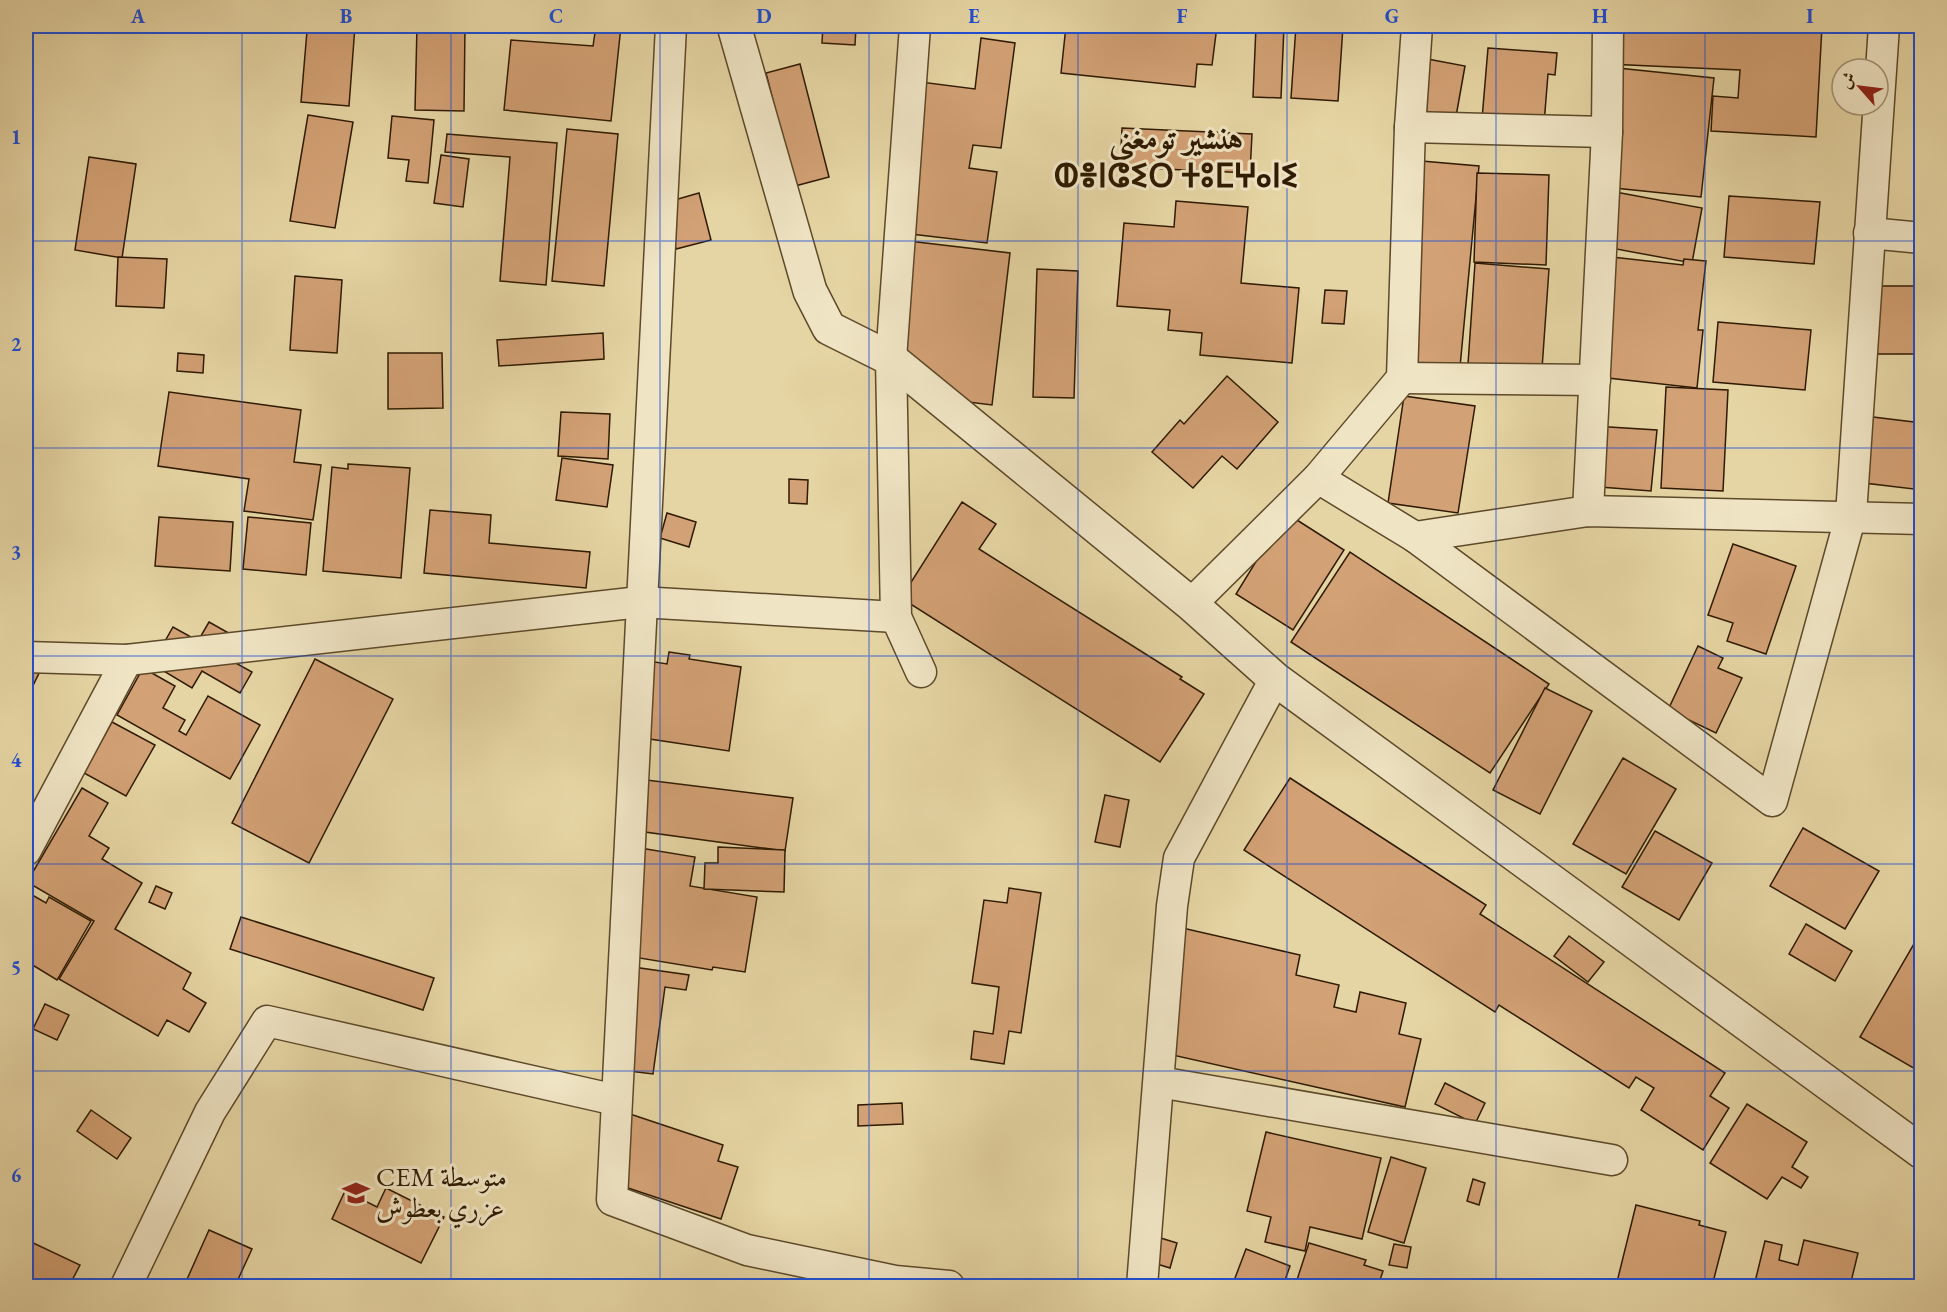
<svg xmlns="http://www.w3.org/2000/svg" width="1947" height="1312" viewBox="0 0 1947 1312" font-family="'EB Garamond',Amiri,'Noto Sans Tifinagh',serif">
<rect width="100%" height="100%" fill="#e6d5a4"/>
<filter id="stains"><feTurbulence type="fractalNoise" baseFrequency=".00333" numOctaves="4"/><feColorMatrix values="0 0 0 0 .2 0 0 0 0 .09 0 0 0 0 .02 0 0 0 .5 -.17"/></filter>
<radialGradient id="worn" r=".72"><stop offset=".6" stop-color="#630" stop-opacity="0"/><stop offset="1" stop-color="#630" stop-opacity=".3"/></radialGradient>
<g fill="#d2a175" stroke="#2f1a00" stroke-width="1.5">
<polygon points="244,26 355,26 349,106 301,102 307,31"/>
<polygon points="417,26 465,26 464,111 415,110"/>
<polygon points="596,26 621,26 611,121 504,110 511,40 593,46"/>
<polygon points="823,26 856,26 855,45 822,43"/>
<polygon points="1066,26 1217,26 1212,65 1197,64 1195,87 1061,73"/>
<polygon points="1256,26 1284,26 1281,98 1253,97"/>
<polygon points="1296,26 1343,26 1338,101 1291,98"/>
<polygon points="1609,26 1822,26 1816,137 1711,131 1713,96 1738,98 1740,70 1607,64"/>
<polygon points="981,38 1015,43 1001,148 973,145 969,168 997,172 987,243 894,232 913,81 975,89"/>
<polygon points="1488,48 1557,53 1555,75 1548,74 1544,124 1482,119"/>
<polygon points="1417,57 1465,66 1455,122 1407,113"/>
<polygon points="800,64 829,177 795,186 766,73"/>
<polygon points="1608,67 1714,78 1701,197 1595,186"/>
<polygon points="308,115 353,122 335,228 290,221"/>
<polygon points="392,116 434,120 428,183 406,181 409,160 388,158"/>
<polygon points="1122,128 1252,134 1250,173 1120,167"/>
<polygon points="567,129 618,134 604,286 552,281"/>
<polygon points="447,134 557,143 546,285 500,281 510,157 445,152"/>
<polygon points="441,155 469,159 463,207 434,203"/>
<polygon points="89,157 136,164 122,258 75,250"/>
<polygon points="1410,160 1479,166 1460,367 1392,361"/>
<polygon points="1477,173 1549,175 1546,265 1474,262"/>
<polygon points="1610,191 1702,208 1692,263 1600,246"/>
<polygon points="699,193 711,240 676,249 664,203"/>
<polygon points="1729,196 1820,202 1814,264 1724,257"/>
<polygon points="1176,201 1248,207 1241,283 1299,288 1292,363 1200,355 1202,333 1168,330 1170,310 1117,306 1124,223 1174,227"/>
<polygon points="900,240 1010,253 992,405 880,391"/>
<polygon points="1603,256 1683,265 1684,259 1706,261 1698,330 1703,330 1697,388 1590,376"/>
<polygon points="118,257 167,259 164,308 116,306"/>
<polygon points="1475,263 1549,269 1542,369 1468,364"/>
<polygon points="1037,269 1078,271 1074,398 1033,397"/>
<polygon points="295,276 342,280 337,353 290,350"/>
<rect x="1873" y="286" width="49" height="68"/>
<polygon points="1325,290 1347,291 1344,324 1322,323"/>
<polygon points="1718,322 1811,330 1805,390 1713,382"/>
<polygon points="603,333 604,359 499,366 497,340"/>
<polygon points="178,353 204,355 203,373 177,371"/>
<polygon points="388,353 442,353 443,408 388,409"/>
<polygon points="1227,376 1278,422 1237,469 1222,456 1193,488 1152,452 1180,420 1184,424"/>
<polygon points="1666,387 1728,390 1723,491 1661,488"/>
<polygon points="169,392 301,410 294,462 321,465 313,520 244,511 249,479 158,466"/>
<polygon points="1404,396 1475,406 1458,513 1388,503"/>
<polygon points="561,412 610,414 608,459 558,456"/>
<polygon points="1873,417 1922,423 1922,490 1864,483"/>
<polygon points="1593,426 1657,430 1651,491 1587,486"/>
<polygon points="562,458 613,465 607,507 556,500"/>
<polygon points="348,464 410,468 401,578 323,571 332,467 348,469"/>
<polygon points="789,479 808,480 807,504 789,503"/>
<polygon points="962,502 996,524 979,549 1182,677 1180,679 1204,694 1160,762 901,598"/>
<polygon points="430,510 491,515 489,543 590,552 586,588 424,573"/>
<polygon points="667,513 696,522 689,547 660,538"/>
<polygon points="1286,513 1344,550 1293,630 1236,594"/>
<polygon points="159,517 233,522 230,571 155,566"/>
<polygon points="248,517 311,523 306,575 243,569"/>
<polygon points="1733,544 1796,566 1766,654 1727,641 1733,623 1708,615"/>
<polygon points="1350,552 1549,684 1490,773 1291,642"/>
<polygon points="209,622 234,636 223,656 252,672 240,693 202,671 192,688 152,664 173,627 198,641"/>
<polygon points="1698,646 1723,658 1718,668 1742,678 1716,733 1668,710"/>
<polygon points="669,652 690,655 689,659 741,667 729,751 630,736 642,660 667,664"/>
<polygon points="26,656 43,665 26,700"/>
<polygon points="315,659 393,699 309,863 232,823"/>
<polygon points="143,668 175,686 163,708 185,720 179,731 186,735 208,696 260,725 230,779 117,715"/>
<polygon points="1545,688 1592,711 1540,814 1493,790"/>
<polygon points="112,722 155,745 126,796 84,773"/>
<polygon points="1623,758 1676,789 1626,874 1573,844"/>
<polygon points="630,778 793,798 785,851 623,829"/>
<polygon points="1290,778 1486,905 1480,914 1725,1073 1710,1096 1729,1108 1703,1150 1641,1110 1654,1088 1636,1077 1629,1088 1499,1005 1495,1012 1244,850"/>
<polygon points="82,788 108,803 89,836 109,848 102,859 142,883 115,929 191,973 183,989 206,1003 189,1032 167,1020 158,1036 59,979 94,921 27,882"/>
<polygon points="1105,795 1129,800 1120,847 1095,842"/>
<polygon points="1922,826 1922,855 1915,853"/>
<polygon points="1803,828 1879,871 1845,929 1770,886"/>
<polygon points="1655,831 1712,863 1679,920 1622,887"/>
<polygon points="628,846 695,857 690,886 757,897 745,972 713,967 712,970 609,953"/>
<polygon points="718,847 785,850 784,892 704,889 705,863 718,863"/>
<polygon points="156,886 172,893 165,909 149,902"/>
<polygon points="1009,888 1041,893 1021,1033 1009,1031 1004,1064 971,1059 974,1031 993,1034 999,987 972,983 984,900 1007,903"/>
<polygon points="27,892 46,903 49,897 91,921 57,980 26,961"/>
<polygon points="241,917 434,978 423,1010 230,949"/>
<polygon points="1806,924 1852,951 1835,981 1789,954"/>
<polygon points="1178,927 1300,955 1296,975 1339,985 1334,1007 1356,1012 1360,992 1406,1003 1399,1034 1421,1039 1405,1107 1150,1050"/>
<polygon points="1922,930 1922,1073 1860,1037"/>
<polygon points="1569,936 1604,962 1588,982 1554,956"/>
<polygon points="619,965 689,975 686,990 665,987 653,1074 605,1068"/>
<polygon points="45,1004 69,1015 57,1040 33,1029"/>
<polygon points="1445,1083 1485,1103 1475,1124 1435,1104"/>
<polygon points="902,1103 903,1124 858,1126 858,1105"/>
<polygon points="1747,1104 1807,1142 1792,1167 1808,1177 1801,1188 1782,1177 1767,1199 1710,1163"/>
<polygon points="91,1110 131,1138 117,1159 77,1131"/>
<polygon points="621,1111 723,1145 718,1161 738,1167 721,1219 598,1178"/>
<polygon points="1266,1132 1381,1158 1362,1239 1310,1227 1305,1251 1265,1242 1271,1217 1247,1211"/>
<polygon points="1391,1157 1426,1168 1404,1243 1368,1232"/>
<polygon points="1473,1179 1485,1183 1479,1205 1467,1201"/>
<polygon points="386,1188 444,1217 421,1263 332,1219 345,1191 377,1207"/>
<polygon points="1636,1205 1700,1221 1699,1225 1726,1232 1712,1286 1616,1286"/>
<polygon points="209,1230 252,1249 235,1286 184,1286"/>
<polygon points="1151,1235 1177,1243 1170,1268 1144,1260"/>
<polygon points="1804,1240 1858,1253 1850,1286 1754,1286 1765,1241 1782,1245 1779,1260 1798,1265"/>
<polygon points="29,1241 80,1265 69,1286 26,1286 26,1247"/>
<polygon points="1309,1243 1366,1260 1364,1265 1383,1271 1378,1286 1295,1286"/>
<polygon points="1394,1244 1411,1247 1407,1268 1389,1265"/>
<polygon points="1246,1249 1290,1266 1283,1286 1232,1286"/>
</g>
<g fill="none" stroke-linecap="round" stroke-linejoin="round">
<defs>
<g id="minor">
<polyline points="671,26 612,1200 747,1250 895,1281 949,1286"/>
<polyline points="915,26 891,359 896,617 921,672"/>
<polyline points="1410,127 1607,132"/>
<polyline points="1869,233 1922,238"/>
<polyline points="1402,378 1595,380"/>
<polyline points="1318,478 1415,537 1772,801 1851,515 1884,26"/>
<polyline points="1588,511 1607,132 1608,26"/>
<polyline points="1415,537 1588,511 1922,519"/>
<polyline points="1191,604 1318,478 1402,378 1410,127 1417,26"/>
<polyline points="26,657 127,660 640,602 896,617"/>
<polyline points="26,850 127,660"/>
<polyline points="1159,1082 1612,1160"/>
<polyline points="126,1286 210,1112 267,1021 616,1100"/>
<polyline points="1142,1286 1172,906 1179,858 1275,679"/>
</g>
<polyline id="tertiary" points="734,26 810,291 829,328 891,359 1191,604 1275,679 1922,1152"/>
</defs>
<use href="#minor" stroke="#5d4929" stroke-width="33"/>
<use href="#tertiary" stroke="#5d4929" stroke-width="36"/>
<use href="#minor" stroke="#efe4c4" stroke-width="30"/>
<use href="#tertiary" stroke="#efe4c4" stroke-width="33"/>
</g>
<path fill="none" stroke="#1d4ed8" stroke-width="1.5" stroke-opacity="0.55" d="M242,26V1286M451,26V1286M660,26V1286M869,26V1286M1078,26V1286M1287,26V1286M1496,26V1286M1705,26V1286M26,241H1922M26,448H1922M26,656H1922M26,864H1922M26,1071H1922"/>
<defs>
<symbol id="school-bare" viewBox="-9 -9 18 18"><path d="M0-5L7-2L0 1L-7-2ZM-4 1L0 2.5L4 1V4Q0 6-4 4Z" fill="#8f2418" stroke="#efe4c4" stroke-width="2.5" paint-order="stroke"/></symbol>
</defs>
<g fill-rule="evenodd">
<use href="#school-bare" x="337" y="1174" width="38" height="38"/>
</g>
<g text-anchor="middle" stroke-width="6" stroke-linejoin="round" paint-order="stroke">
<g font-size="27" fill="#2f1a00" stroke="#efe4c4" text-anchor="start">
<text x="376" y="1186">CEM متوسطة<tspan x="376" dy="31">عزري بعطوش</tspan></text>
</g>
<g font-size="33" font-weight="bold" fill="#2f1a00" stroke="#efe4c4">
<text x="1176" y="149">هنشير تومغني<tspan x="1176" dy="38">ⵀⴻⵏⵛⵉⵔ ⵜⵓⵎⵖⴰⵏⵉ</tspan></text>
</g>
</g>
<rect width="1947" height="1312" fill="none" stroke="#e6d5a4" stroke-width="66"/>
<g transform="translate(1860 87) rotate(298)"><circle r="28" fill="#efe4c4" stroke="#a29376" stroke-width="1.5"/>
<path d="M0-4.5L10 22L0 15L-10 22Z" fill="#8f2418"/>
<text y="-9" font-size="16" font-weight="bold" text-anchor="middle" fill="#2f1a00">ش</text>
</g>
<rect x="33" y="33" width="1881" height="1246" fill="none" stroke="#1d4ed8" stroke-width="2"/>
<g font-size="20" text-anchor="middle" font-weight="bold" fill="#1d4ed8">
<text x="138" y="23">A</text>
<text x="346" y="23">B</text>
<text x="556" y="23">C</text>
<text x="764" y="23">D</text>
<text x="974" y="23">E</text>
<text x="1182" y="23">F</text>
<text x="1392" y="23">G</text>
<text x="1600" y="23">H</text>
<text x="1810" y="23">I</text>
<text x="16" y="144">1</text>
<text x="16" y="351">2</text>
<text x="16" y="559">3</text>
<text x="16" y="767">4</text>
<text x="16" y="974">5</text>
<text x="16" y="1182">6</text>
</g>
<rect width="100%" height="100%" filter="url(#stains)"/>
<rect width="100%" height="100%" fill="url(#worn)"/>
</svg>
